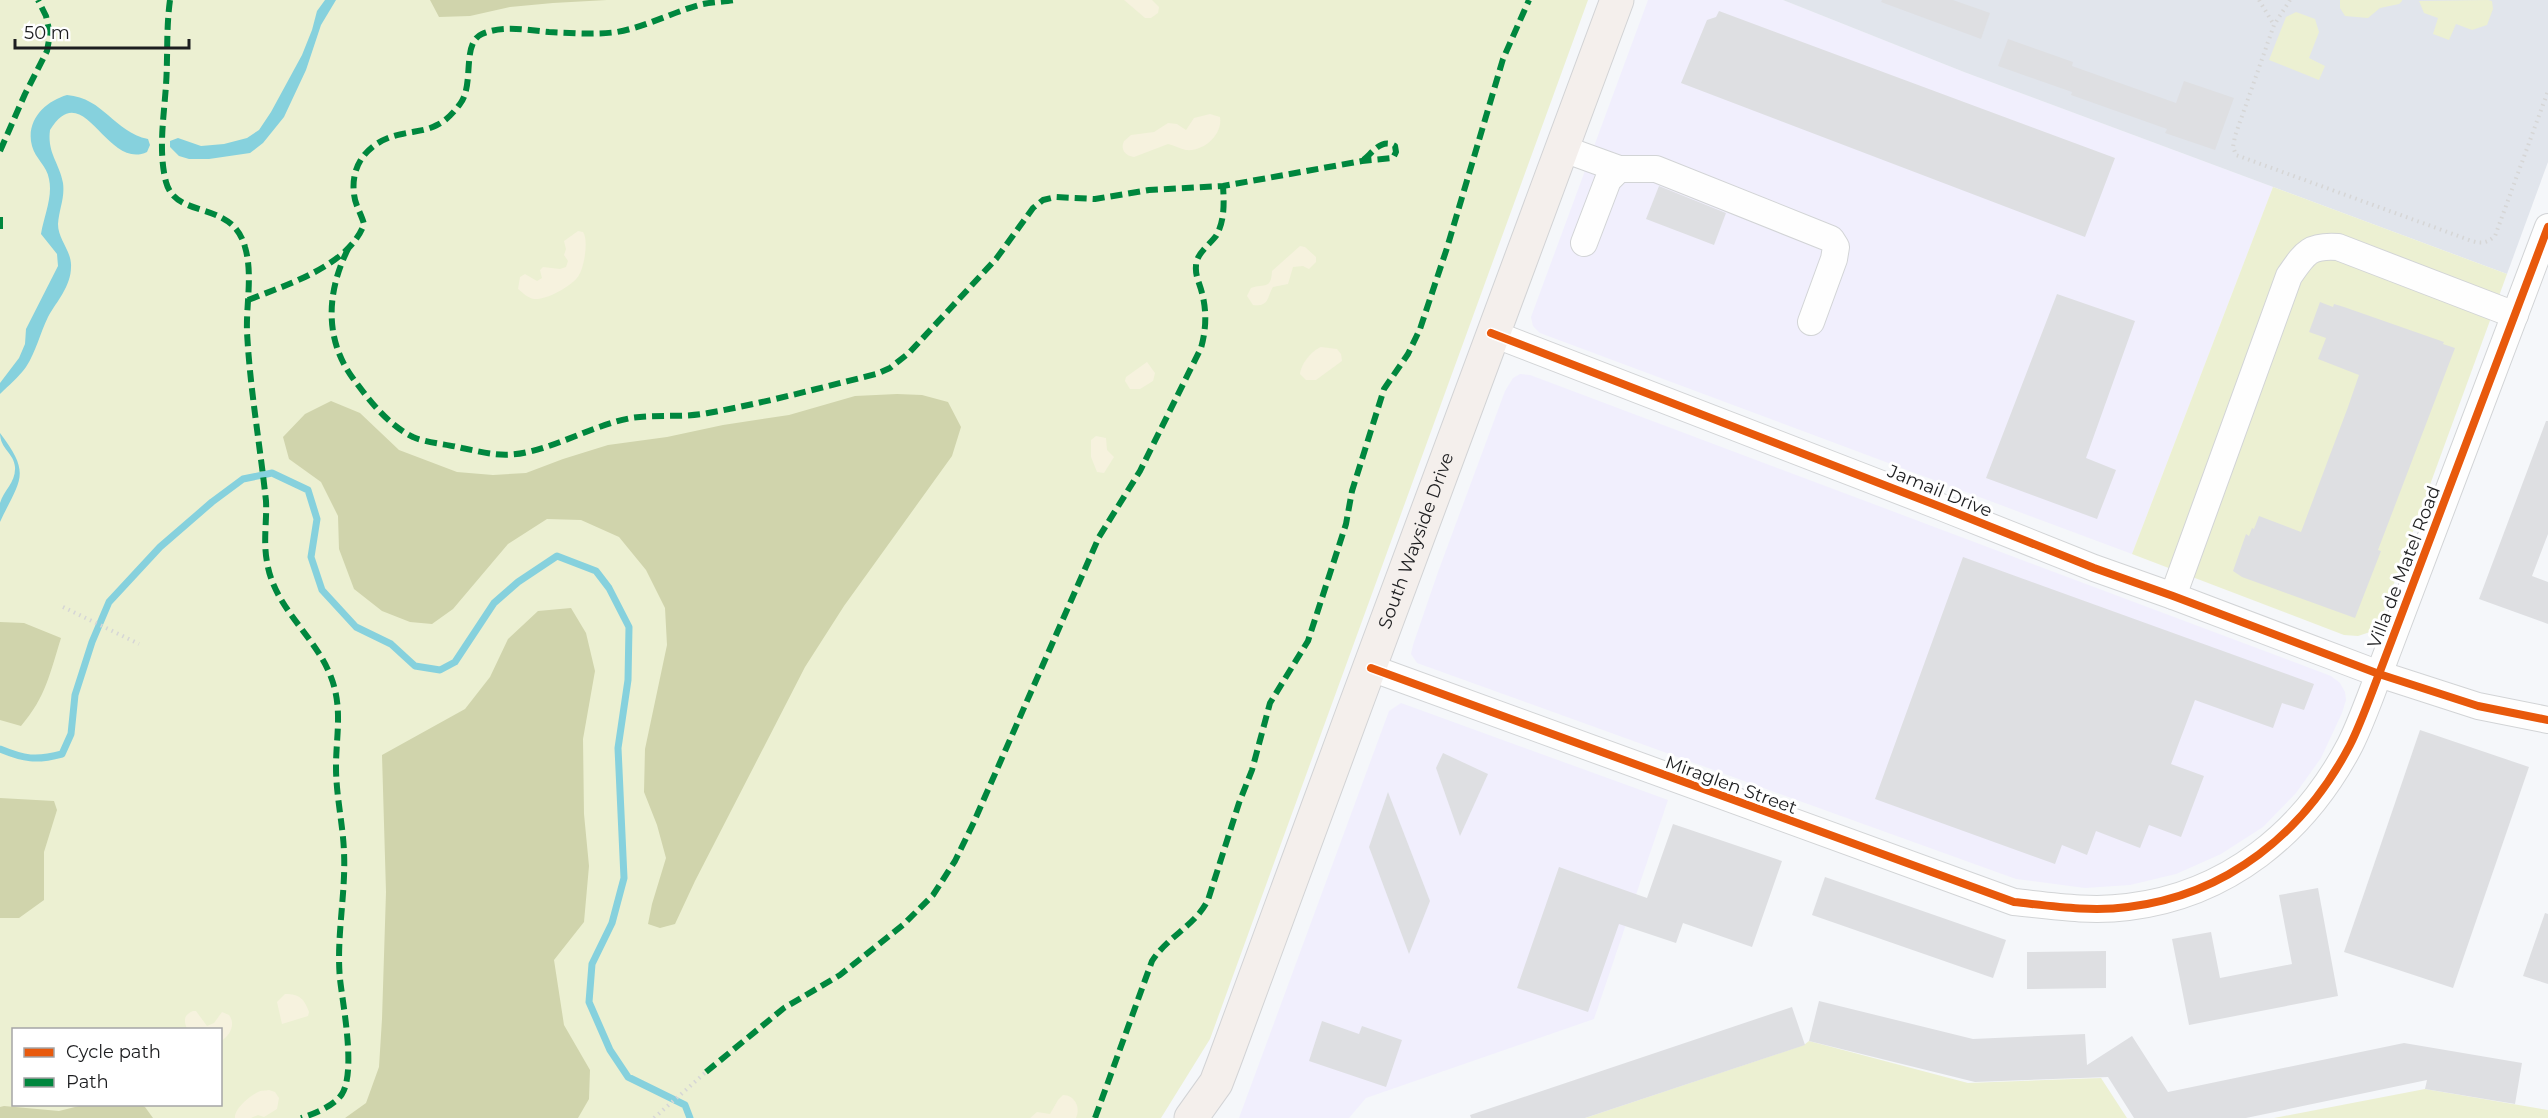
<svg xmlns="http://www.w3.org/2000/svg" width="2548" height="1118" viewBox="0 0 2548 1118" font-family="Montserrat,sans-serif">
<rect width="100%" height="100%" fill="#f5f7fa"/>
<g fill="#f1effd">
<polygon points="1648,0 1783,0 1964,72 2273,187 2132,554 1540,333 1533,326 1531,317"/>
<polygon points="1520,374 1530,375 2331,676 2340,683 2345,692 2346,700 2342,713 2321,758 2296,793 2263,827 2221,854 2176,874 2130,885 2085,888 2016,879 1417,663 1411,654 1413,645 1438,572 1505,391 1513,378"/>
<polygon points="1401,703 1668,800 1594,1019 1366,1098 1349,1118 1239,1118 1389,711"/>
</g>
<polygon fill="#e1e5ec" points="1783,0 2548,0 2548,162 2507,274 1964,72"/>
<g fill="#ecf0d2" fill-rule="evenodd">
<path d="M0,0H1588L1210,1039L1161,1118H0ZM14,1030H220V1104H14Z"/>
<polygon points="2340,0 2402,0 2402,1 2399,4 2380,8 2368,18 2345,16 2340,8"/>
<polygon points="2488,0 2492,1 2493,9 2487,25 2472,30 2456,24 2449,40 2433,34 2438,18 2424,13 2419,1"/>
<polygon points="2296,12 2315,19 2319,32 2309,58 2325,66 2319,80 2269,60 2286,17"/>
<polygon points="2273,187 2507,274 2381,619 2376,630 2358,636 2344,635 2132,554"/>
<polygon points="1809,1041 1968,1083 2101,1078 2127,1118 1585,1118 1804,1045"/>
<polygon points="2425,1089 2548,1110 2548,1118 2274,1118"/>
</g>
<g fill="#d0d4ac">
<polygon points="430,0 607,0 553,3 510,7 470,16 439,17"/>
<polygon points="897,394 922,395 948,402 961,427 952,456 844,606 805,667 695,881 675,924 660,928 648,924 652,904 666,858 657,825 644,792 645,749 667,645 665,608 646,570 619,537 581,520 547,519 508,544 453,609 432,624 410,622 382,611 354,589 339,549 338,516 321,482 289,459 283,437 305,414 331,401 360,413 399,450 457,472 493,475 526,473 563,459 608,445 667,437 723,425 789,415 855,396"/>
<polygon points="571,608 586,633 595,671 583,739 584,814 589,866 584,922 554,960 564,1025 590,1070 589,1099 578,1118 345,1118 366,1103 379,1067 382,1019 386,892 382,755 465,709 490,677 508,639 538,611"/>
<path d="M0,622L24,623L61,638C50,673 46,697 21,726L0,720Z"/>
<polygon points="0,798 54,801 57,810 44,852 44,900 19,918 0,918"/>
<polygon points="83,1105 141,1105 145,1107 153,1118 0,1118 0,1107 4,1106 59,1111"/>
</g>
<g fill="#f6f2de">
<polygon points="1124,0 1152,0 1159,7 1158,13 1151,18 1145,18"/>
<path d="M1210,114L1220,117C1223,135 1203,152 1186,150C1180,149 1174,145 1168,144L1134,157C1125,156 1120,149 1124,141L1131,135L1154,132L1168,123L1177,124L1186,130L1194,118Z"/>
<path d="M578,231L583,232C589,240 584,271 577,278C569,287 547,300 534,299C528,298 523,293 518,289L520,277L525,274L537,281L542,278L540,270L543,267L560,269L566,267L568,261L564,255L566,249L564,241Z"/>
<path d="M1300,246L1305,247L1316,257V262L1309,269L1303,266L1293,267L1288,284L1273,287C1267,296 1270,307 1253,305L1247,296L1251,288C1265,283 1271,290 1272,271Z"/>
<path d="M1321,347L1337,349L1341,354L1342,361L1316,380H1306L1300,374C1301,364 1311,351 1321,347Z"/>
<polygon points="1147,362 1155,373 1153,381 1140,389 1130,389 1125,381 1126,377"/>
<polygon points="1096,436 1106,438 1107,450 1114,457 1104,473 1097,472 1091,457 1091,440"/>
<path d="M285,994C300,994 304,999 309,1012L308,1016L282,1024L277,1002Z"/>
<path d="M193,1011H196L207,1026L214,1023L222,1012L229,1015C236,1024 230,1036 221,1041L220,1030L187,1029C184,1021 183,1015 193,1011Z"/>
<path d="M269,1090L275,1092L279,1098L277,1109L264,1117L258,1115L251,1118H235C234,1109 250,1096 258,1092C261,1090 265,1091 269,1090Z"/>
<path d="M1063,1095C1075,1095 1081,1108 1076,1118H1030L1037,1112L1050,1114L1058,1100Z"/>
</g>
<g fill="#86d1dd">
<polygon points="325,0 336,0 321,25 306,70 284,117 263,143 250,153 209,159 189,159 179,156 170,147 170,141 178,138 201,146 224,144 247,138 259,130 271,112 302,55 312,30 317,11"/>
<path d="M67,95C104,98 114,132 148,139L150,145L147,152C106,171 84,75 50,130C47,153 59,162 63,183C65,198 59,209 58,224C58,240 72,251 71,267C71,286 57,301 48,317C40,333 36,352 26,367C18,378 9,385 0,394V383L19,358L25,344L26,329L58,266L57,254L41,234C44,216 53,197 49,179C47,166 35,158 32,146C25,120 46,101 67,95Z"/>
<path d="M0,433C32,475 20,479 0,522C0,517 0,508 0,503C4,490 16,482 15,467C14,453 0,449 0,433Z"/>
</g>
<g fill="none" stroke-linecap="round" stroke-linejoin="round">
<path stroke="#86d1dd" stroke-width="7" d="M0,749C24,759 36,761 62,754L71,734L75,695L92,642L109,602L160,547L212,502L243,479L272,473L308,490L317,519L311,557L322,590L356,627L391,644L415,666L440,670L455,662L494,603L518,582L557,556L596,571L609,588L629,627L628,680L618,748L624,878L612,923L592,964L589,1002L610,1050L628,1077L685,1105L690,1118"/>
</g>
<g fill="#dedfe2">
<polygon points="1882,0 1953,0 1990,13 1981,39 1881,2"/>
<polygon points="1719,11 2115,158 2085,237 1681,83 1707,20 1716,17"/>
<polygon points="2008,39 2073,62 2072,66 2176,103 2184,81 2234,98 2215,150 2165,133 2167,129 2071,95 2072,92 1998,66"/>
<polygon points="1659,186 1726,213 1714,245 1646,219"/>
<polygon points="2057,294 2135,321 2086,458 2116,470 2097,519 1986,478"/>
<polygon points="2320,302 2333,307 2334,304 2344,307 2444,342 2443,344 2455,348 2378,550 2381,551 2355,618 2242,577 2233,571 2246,534 2249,536 2252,528 2254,529 2259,516 2301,532 2348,407 2359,375 2318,359 2326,338 2309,332"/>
<polygon points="2546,421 2548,421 2548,534 2532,576 2548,582 2548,624 2479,599"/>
<polygon points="1963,557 2314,684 2304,710 2282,703 2273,728 2195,700 2171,764 2204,776 2181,837 2149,825 2140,848 2096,831 2087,855 2062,845 2055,864 1875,799"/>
<polygon points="2420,730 2529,767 2453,988 2344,952"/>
<polygon points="1443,753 1488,774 1460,836 1436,768"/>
<polygon points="1388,792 1430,901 1409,954 1369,847"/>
<polygon points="1673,824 1782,861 1752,947 1683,923 1676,943 1619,924 1588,1012 1517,988 1559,867 1647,898"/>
<polygon points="1825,877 2006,940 1993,978 1812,915"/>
<polygon points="2318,888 2338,996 2189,1025 2172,939 2211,932 2220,978 2292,964 2279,895"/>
<polygon points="2545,913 2548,914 2548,984 2523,976"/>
<polygon points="2106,951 2106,988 2027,989 2027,952"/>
<polygon points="1819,1001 1973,1039 2085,1034 2087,1065 2132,1036 2168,1092 2404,1043 2522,1063 2515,1104 2425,1089 2427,1080 2246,1118 2134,1118 2108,1077 1975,1082 1809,1041"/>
<polygon points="1792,1007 1805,1045 1585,1118 1471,1118 1470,1115"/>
<polygon points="1322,1021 1359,1034 1362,1026 1402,1040 1386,1087 1309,1061"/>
</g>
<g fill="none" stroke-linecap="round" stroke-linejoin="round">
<defs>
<g id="minor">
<polyline points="1561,148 1619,169"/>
<polyline points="1584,243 1608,180 1619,169 1656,169 1831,239 1836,247 1834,259 1811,322"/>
<polyline points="1491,333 1941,507 2094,568 2173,596 2379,674 2478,706 2548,720"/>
<path d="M2173,596L2289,276C2305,253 2309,245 2338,247L2515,315"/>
<path d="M1371,668L2014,902C2052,906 2090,912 2128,907C2227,895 2304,833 2350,745C2361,723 2370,697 2379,674L2548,227"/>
</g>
<g id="major">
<path id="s1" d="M1191,1118L1216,1083L1224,1062C1355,708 1484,353 1617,0"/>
</g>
</defs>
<use href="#minor" stroke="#d2d4d6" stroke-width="28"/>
<use href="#major" stroke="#d2d3d5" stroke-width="35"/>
<g stroke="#d6d6d6" stroke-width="4" stroke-dasharray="1.5 4.5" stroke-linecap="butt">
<polyline points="2259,0 2274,25"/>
<path d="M2290,0L2274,25L2235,136L2233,147L2236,155L2472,241C2482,244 2487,243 2495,236L2548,91"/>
<polyline points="63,607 139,644"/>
<polyline points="654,1118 706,1072"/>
</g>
<use href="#minor" stroke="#fefefe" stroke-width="26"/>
<use href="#major" stroke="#f4efec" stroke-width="33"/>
<g stroke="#00873e" stroke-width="6" stroke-dasharray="12 6" stroke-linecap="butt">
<path d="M170,0C166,29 168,56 166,85C164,116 158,151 166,182C176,220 232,199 245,247C253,274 246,304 247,332C250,389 260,445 266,501C267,521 263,541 267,562C274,608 315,635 331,677C343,708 336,736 336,767C336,796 343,824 344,852C346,894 336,937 340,979C343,1006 356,1071 342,1094C334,1106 314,1114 301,1118"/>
<polyline points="0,151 25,94 47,51 50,34 46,16 38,0"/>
<polyline points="0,217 0,231"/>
<path d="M348,249C327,291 324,338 352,377C369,400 387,424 413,437C427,443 446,444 462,448C487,453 502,458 528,452C563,444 595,425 631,418C657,414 683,418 708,413C764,403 820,388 876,374L890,368L909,353L996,259L1033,208L1043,200L1056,197L1095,199L1149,190L1223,186L1362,161L1393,158L1396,152L1395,146C1381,137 1372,154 1362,161"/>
<path d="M248,300C286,285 349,266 364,224C361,213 355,205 354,194C350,162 371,140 402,134C414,131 426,131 437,125C446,121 454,112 460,104C475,85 461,43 482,34C503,25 526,30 549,32C571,33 594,35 617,32C645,27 671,13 699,5C710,2 723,2 735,0"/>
<path d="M706,1072L784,1008L840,975L903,925L933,895L955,861L973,824L1099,537L1140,471L1201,348C1206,330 1207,312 1202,293C1200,284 1195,276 1196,266C1196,254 1209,245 1216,236C1225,221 1224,202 1223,186"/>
<path d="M1095,1118L1152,961C1168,936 1195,926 1208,900L1239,803L1252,770L1270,703L1308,641L1346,524L1352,491L1384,389L1408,354L1420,329L1447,248L1503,59L1529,0"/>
</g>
<defs>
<g id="cycleway">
<polyline points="1491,333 1941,507 2094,568 2173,596 2379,674 2478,706 2548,720"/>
<path d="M1371,668L2014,902C2052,906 2090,912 2128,907C2227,895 2304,833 2350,745C2361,723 2370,697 2379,674L2548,227"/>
</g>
</defs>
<use href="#cycleway" stroke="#fff" stroke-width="11"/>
<use href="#cycleway" stroke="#e8590c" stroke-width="8"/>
</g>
<g text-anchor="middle" stroke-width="6" stroke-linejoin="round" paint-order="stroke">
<g font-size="18" fill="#1d1e20" stroke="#fff">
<text transform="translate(1940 491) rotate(22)" y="6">Jamail Drive</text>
<text dy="6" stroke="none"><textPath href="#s1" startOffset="621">South Wayside Drive</textPath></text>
<text transform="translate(2404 567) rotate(-69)" y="6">Villa de Matel Road</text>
<text transform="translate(1731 785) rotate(20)" y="6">Miraglen Street</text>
</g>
</g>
<rect x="12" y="1028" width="210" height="78" fill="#ffffff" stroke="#a5a5a6" stroke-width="1.5"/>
<rect x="24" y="1048" width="30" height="9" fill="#e8590c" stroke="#a5a5a6" stroke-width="1.5"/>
<text x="66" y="1058" font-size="18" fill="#1d1e20">Cycle path</text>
<rect x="24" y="1078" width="30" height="9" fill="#00873e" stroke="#a5a5a6" stroke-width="1.5"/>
<text x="66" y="1088" font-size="18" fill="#1d1e20">Path</text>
<path d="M15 39v9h174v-9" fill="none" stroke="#1d1e20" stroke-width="3"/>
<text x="24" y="39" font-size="18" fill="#1d1e20" stroke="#ffffff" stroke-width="4.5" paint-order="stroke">50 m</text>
</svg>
